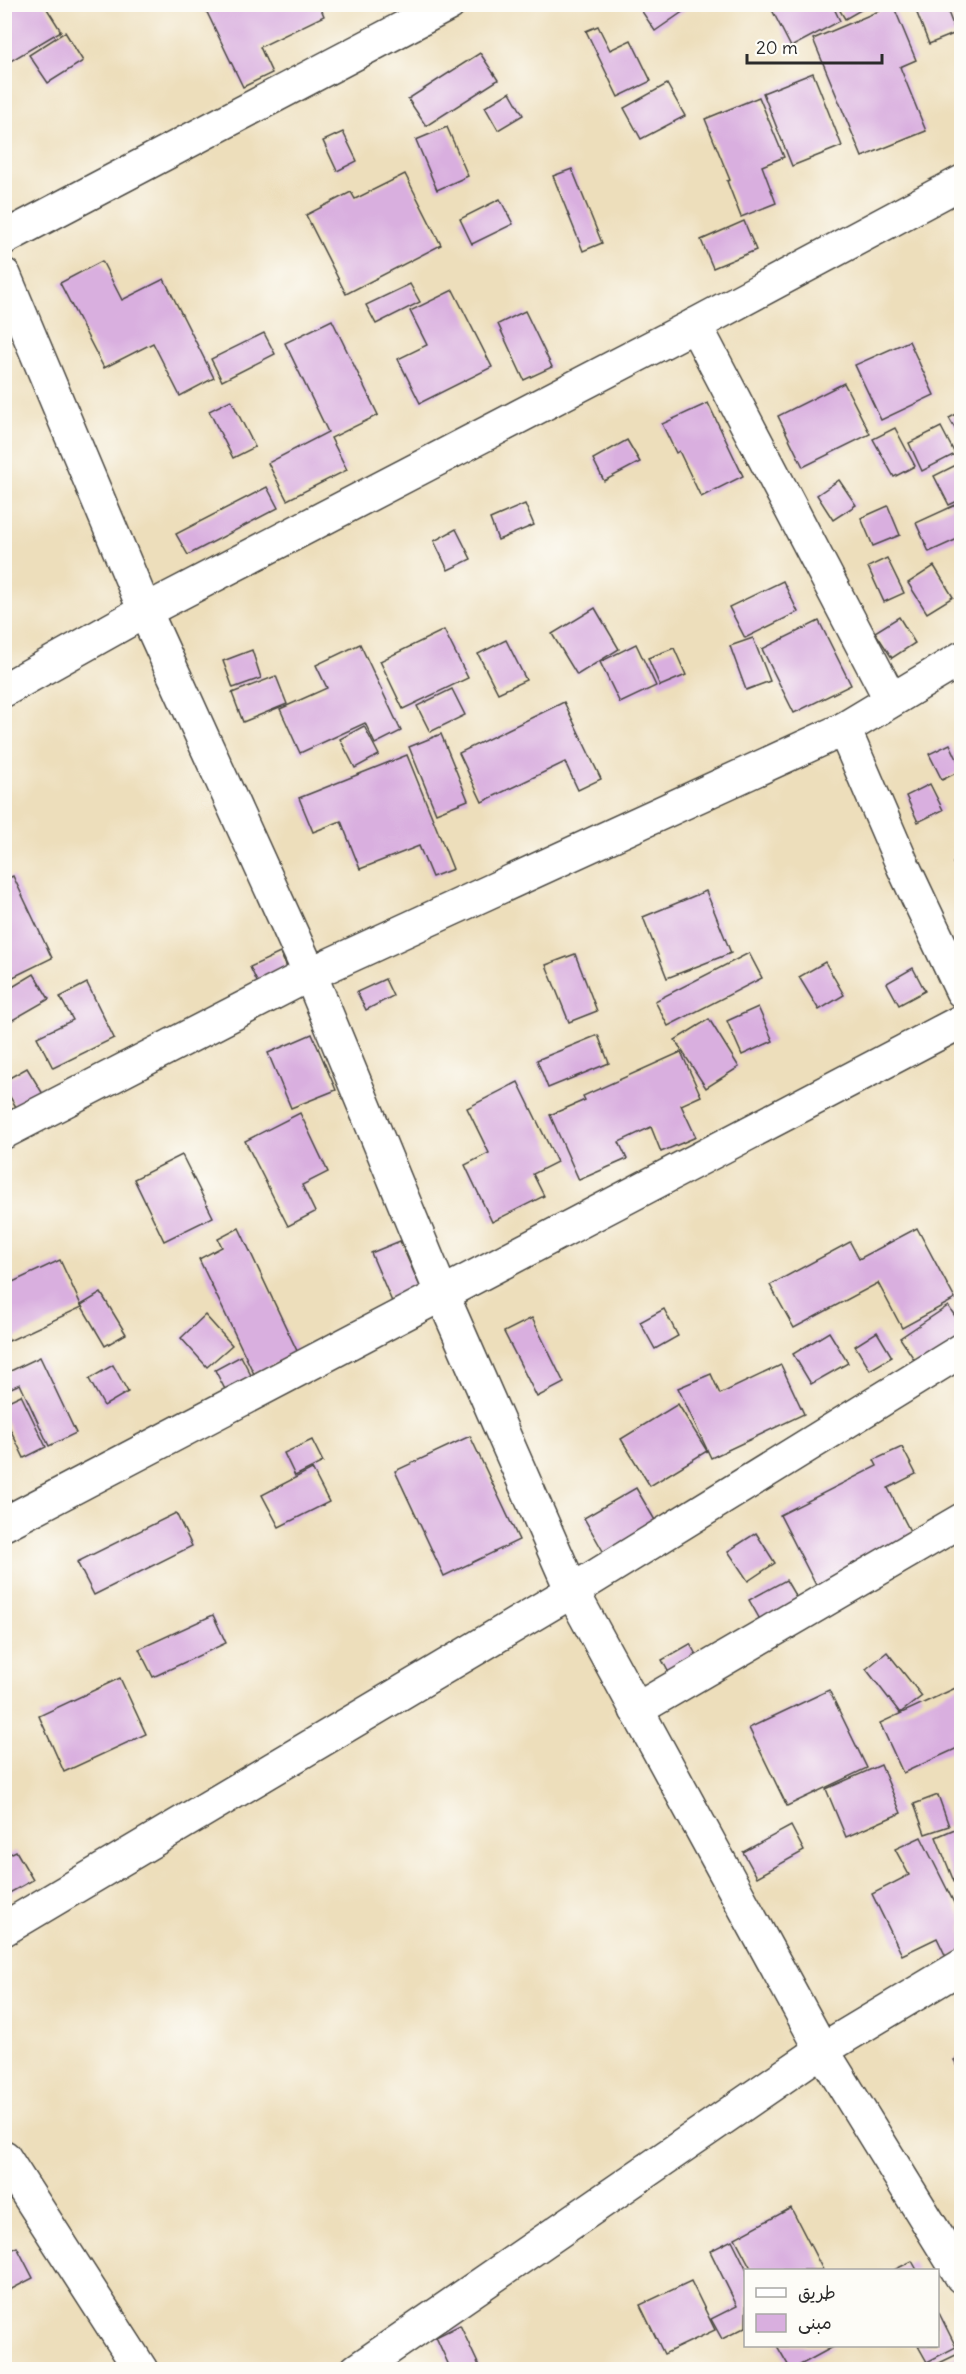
<svg xmlns="http://www.w3.org/2000/svg" width="966" height="2374" viewBox="0 0 966 2374" font-family="Delius,'Playpen Sans Arabic',sans-serif">
<rect width="100%" height="100%" fill="#fdfcf7"/>
<filter id="ink" filterUnits="userSpaceOnUse"><feTurbulence type="fractalNoise" baseFrequency=".0167" numOctaves="2"/><feDisplacementMap in="SourceGraphic" scale="12" xChannelSelector="R" yChannelSelector="G"/><feConvolveMatrix kernelMatrix="1 2 1 2 8 2 1 2 1" color-interpolation-filters="sRGB"/></filter>
<filter id="wash" filterUnits="userSpaceOnUse"><feTurbulence type="fractalNoise" baseFrequency=".008" numOctaves="4" result="noise"/><feDisplacementMap in="SourceGraphic" scale="24" xChannelSelector="R" yChannelSelector="G"/><feGaussianBlur stdDeviation="1.35" result="paint"/><feColorMatrix in="noise" values="0 0 0 0 0 0 0 0 0 0 0 0 0 0 0 0 0 1.4 0 .05"/><feComposite in="paint" operator="in"/></filter>
<g filter="url(#wash)">
<rect width="100%" height="100%" fill="#eddebb"/>
<g id="blocks">
<g fill="#d9afdf">
<polygon points="4,4 44,4 61,31 4,65"/>
<polygon points="203,4 319,4 324,16 260,47 272,73 243,87"/>
<polygon points="637,4 694,4 655,31"/>
<polygon points="769,4 832,4 840,21 791,47"/>
<polygon points="836,4 864,4 866,7 845,19"/>
<polygon points="923,4 945,4 956,33 929,44 915,8"/>
<polygon points="893,5 916,60 900,67 926,131 862,157 813,39"/>
<polygon points="962,21 962,41 954,25"/>
<polygon points="598,26 610,50 631,40 651,81 618,97 586,31"/>
<polygon points="65,32 83,61 48,83 29,55"/>
<polygon points="480,53 498,80 426,126 408,99"/>
<polygon points="813,73 842,146 792,166 763,93"/>
<polygon points="667,84 685,116 641,139 624,108"/>
<polygon points="510,92 523,115 498,130 485,107"/>
<polygon points="759,97 784,157 762,166 776,203 741,217 727,181 730,180 705,119"/>
<polygon points="447,127 468,176 437,190 416,140"/>
<polygon points="343,132 357,161 337,171 323,141"/>
<polygon points="572,169 602,243 583,251 553,176"/>
<polygon points="405,174 441,245 346,294 306,215 351,192 355,199"/>
<polygon points="500,199 513,224 472,244 460,219"/>
<polygon points="744,221 756,250 713,268 701,240"/>
<polygon points="102,261 122,300 164,279 214,378 180,396 153,343 104,368 60,283"/>
<polygon points="410,284 420,302 376,324 366,305"/>
<polygon points="453,290 492,367 420,403 398,359 427,345 410,311"/>
<polygon points="525,311 552,367 524,380 498,324"/>
<polygon points="332,320 378,415 331,438 347,470 287,500 268,463 328,432 285,343"/>
<polygon points="264,333 275,354 222,381 211,359"/>
<polygon points="909,341 934,395 881,420 855,365"/>
<polygon points="844,383 870,434 803,467 778,416"/>
<polygon points="231,400 255,447 233,458 209,411"/>
<polygon points="708,403 743,476 701,497 679,451 676,453 662,424"/>
<polygon points="962,411 962,441 949,418"/>
<polygon points="941,427 955,454 922,471 909,443"/>
<polygon points="895,428 915,466 894,477 873,439"/>
<polygon points="627,440 640,462 604,481 593,459"/>
<polygon points="962,462 962,499 949,505 934,476"/>
<polygon points="839,480 856,505 833,520 817,495"/>
<polygon points="267,487 278,508 188,555 176,534"/>
<polygon points="962,502 962,537 929,552 916,523"/>
<polygon points="525,504 534,525 498,540 490,519"/>
<polygon points="888,506 900,535 873,546 861,518"/>
<polygon points="456,529 471,559 448,570 434,541"/>
<polygon points="887,558 904,593 884,602 868,567"/>
<polygon points="934,566 953,597 927,613 908,583"/>
<polygon points="783,581 798,612 745,638 729,607"/>
<polygon points="595,608 619,649 577,675 552,634"/>
<polygon points="899,617 915,643 892,658 875,632"/>
<polygon points="819,621 851,685 794,713 762,649"/>
<polygon points="444,630 468,678 403,709 380,661"/>
<polygon points="753,638 770,681 746,690 730,646"/>
<polygon points="506,640 526,680 498,693 478,654"/>
<polygon points="360,644 401,731 375,744 365,723 300,753 280,709 327,688 316,665"/>
<polygon points="636,644 656,686 620,703 600,662"/>
<polygon points="674,648 686,675 660,686 648,658"/>
<polygon points="252,650 261,678 233,688 223,661"/>
<polygon points="276,676 287,704 243,722 232,693"/>
<polygon points="452,689 465,715 430,732 417,706"/>
<polygon points="564,702 601,779 578,790 565,762 482,802 459,753"/>
<polygon points="364,726 379,755 355,768 340,739"/>
<polygon points="441,734 468,800 436,813 409,747"/>
<polygon points="950,744 962,770 942,780 929,754"/>
<polygon points="407,755 453,869 432,877 419,846 360,869 341,821 313,832 299,798"/>
<polygon points="930,784 943,810 918,822 906,796"/>
<polygon points="962,859 962,879 953,863"/>
<polygon points="13,876 52,958 5,981 4,880"/>
<polygon points="706,891 731,953 667,978 643,917"/>
<polygon points="280,953 292,978 262,992 250,967"/>
<polygon points="749,953 762,978 668,1026 655,1001"/>
<polygon points="575,954 597,1011 569,1022 546,965"/>
<polygon points="825,962 844,995 819,1010 799,977"/>
<polygon points="913,968 925,991 899,1005 887,983"/>
<polygon points="34,974 49,999 9,1022 4,1014 4,992"/>
<polygon points="385,979 393,996 366,1010 357,992"/>
<polygon points="87,983 114,1038 53,1068 37,1037 73,1020 60,997"/>
<polygon points="758,1007 773,1041 742,1055 727,1021"/>
<polygon points="709,1019 739,1067 706,1088 675,1040"/>
<polygon points="312,1034 336,1090 291,1108 268,1053"/>
<polygon points="598,1035 609,1063 548,1088 537,1060"/>
<polygon points="681,1052 701,1096 681,1105 696,1137 661,1152 651,1127 619,1142 627,1159 579,1180 550,1115 585,1100 583,1096"/>
<polygon points="27,1068 51,1107 25,1122 4,1087 4,1081"/>
<polygon points="518,1082 557,1162 533,1174 544,1196 492,1222 465,1165 489,1153 467,1108"/>
<polygon points="300,1113 328,1172 302,1185 315,1212 288,1226 245,1141"/>
<polygon points="182,1155 213,1217 164,1241 134,1179"/>
<polygon points="239,1228 298,1353 254,1374 199,1259 222,1247 218,1239"/>
<polygon points="917,1228 955,1299 902,1328 878,1283 794,1328 770,1285 850,1242 859,1259"/>
<polygon points="400,1241 422,1291 393,1304 371,1253"/>
<polygon points="60,1260 82,1307 9,1341 4,1330 4,1286"/>
<polygon points="101,1293 126,1334 105,1346 81,1305"/>
<polygon points="948,1306 962,1326 962,1339 920,1368 900,1338"/>
<polygon points="664,1309 678,1336 655,1349 640,1322"/>
<polygon points="205,1315 232,1345 207,1367 181,1338"/>
<polygon points="532,1318 564,1383 537,1397 504,1332"/>
<polygon points="829,1332 848,1363 811,1384 793,1354"/>
<polygon points="877,1332 892,1357 870,1370 855,1346"/>
<polygon points="241,1356 255,1383 229,1397 215,1370"/>
<polygon points="40,1357 76,1433 49,1446 20,1384 4,1391 4,1374"/>
<polygon points="113,1365 128,1392 104,1406 89,1379"/>
<polygon points="781,1365 804,1414 711,1458 678,1388 711,1374 720,1394"/>
<polygon points="21,1395 46,1447 24,1458 4,1416 4,1403"/>
<polygon points="678,1404 707,1451 650,1486 621,1439"/>
<polygon points="470,1436 519,1540 444,1576 395,1471"/>
<polygon points="312,1440 323,1462 295,1476 284,1453"/>
<polygon points="902,1447 916,1474 888,1488 915,1541 822,1597 780,1515 877,1466 874,1460"/>
<polygon points="312,1469 329,1502 279,1527 262,1495"/>
<polygon points="636,1488 659,1527 607,1558 584,1518"/>
<polygon points="176,1513 192,1546 94,1595 77,1562"/>
<polygon points="756,1533 775,1563 748,1581 728,1551"/>
<polygon points="786,1580 803,1609 766,1630 749,1600"/>
<polygon points="213,1615 226,1643 153,1677 139,1649"/>
<polygon points="690,1644 702,1665 674,1682 662,1660"/>
<polygon points="887,1652 922,1696 900,1713 866,1669"/>
<polygon points="120,1678 146,1734 64,1772 39,1716"/>
<polygon points="962,1685 962,1746 903,1773 880,1723"/>
<polygon points="829,1690 867,1768 787,1806 749,1728"/>
<polygon points="881,1765 901,1813 846,1837 826,1789"/>
<polygon points="938,1795 949,1826 925,1834 914,1804"/>
<polygon points="791,1826 804,1851 757,1877 743,1852"/>
<polygon points="962,1826 962,1899 961,1899 936,1837"/>
<polygon points="921,1837 962,1919 962,1951 947,1959 937,1938 902,1955 872,1894 909,1875 895,1849"/>
<polygon points="16,1851 33,1880 4,1896 4,1857"/>
<polygon points="962,2056 962,2073 954,2060"/>
<polygon points="791,2208 823,2270 752,2270 735,2238"/>
<polygon points="732,2240 747,2270 746,2327 722,2339 711,2319 737,2306 710,2251"/>
<polygon points="17,2247 33,2278 4,2293 4,2254"/>
<polygon points="912,2261 917,2270 894,2270"/>
<polygon points="691,2281 715,2330 664,2354 640,2305"/>
<polygon points="938,2311 956,2347 927,2362 918,2346 938,2346"/>
<polygon points="460,2325 481,2370 451,2370 436,2337"/>
<polygon points="777,2346 835,2346 791,2370"/>
<polygon points="962,2352 962,2370 933,2370 931,2367"/>
</g>
</g>
</g>
<g filter="url(#ink)">
<use href="#blocks" fill-opacity="0" stroke="#484641" stroke-width="1.5"/>
<g fill="none" stroke-linecap="round" stroke-linejoin="round">
<defs>
<g id="minor">
<polyline points="4,238 449,4"/>
<polyline points="4,275 145,611 310,974 441,1292 572,1591 822,2050 962,2277"/>
<polyline points="695,325 891,700"/>
<polyline points="4,690 145,611 695,325 962,182"/>
<polyline points="844,729 903,866 962,991"/>
<polyline points="4,1132 310,974 844,729 962,658"/>
<polyline points="4,1524 962,1021"/>
<polyline points="636,1710 962,1520"/>
<polyline points="4,1929 572,1591 962,1350"/>
<polyline points="4,2157 141,2370"/>
<polyline points="357,2370 822,2050 962,1966"/>
</g>
</defs>
<use href="#minor" stroke="#484641" stroke-width="36"/>
<use href="#minor" stroke="#fff" stroke-width="33"/>
</g>
</g>
<rect width="966" height="2374" fill="none" stroke="#fdfcf7" stroke-width="24"/>
<rect x="744" y="2269" width="195" height="78" fill="#fdfcf7" stroke="#a9a8a5" stroke-width="1.5"/>
<rect x="756" y="2288" width="30" height="9" fill="#ffffff" stroke="#a9a8a5" stroke-width="1.5"/>
<text x="798" y="2299" font-size="18" fill="#2b2b2b">طريق</text>
<rect x="756" y="2314" width="30" height="18" fill="#d9afdf" stroke="#a9a8a5" stroke-width="1.5"/>
<text x="798" y="2329" font-size="18" fill="#2b2b2b">مبنى</text>
<path d="M747 54v9h135v-9" fill="none" stroke="#2b2b2b" stroke-width="3"/>
<text x="756" y="54" font-size="18" fill="#2b2b2b" stroke="#fdfcf7" stroke-width="4.5" paint-order="stroke">20 m</text>
</svg>
